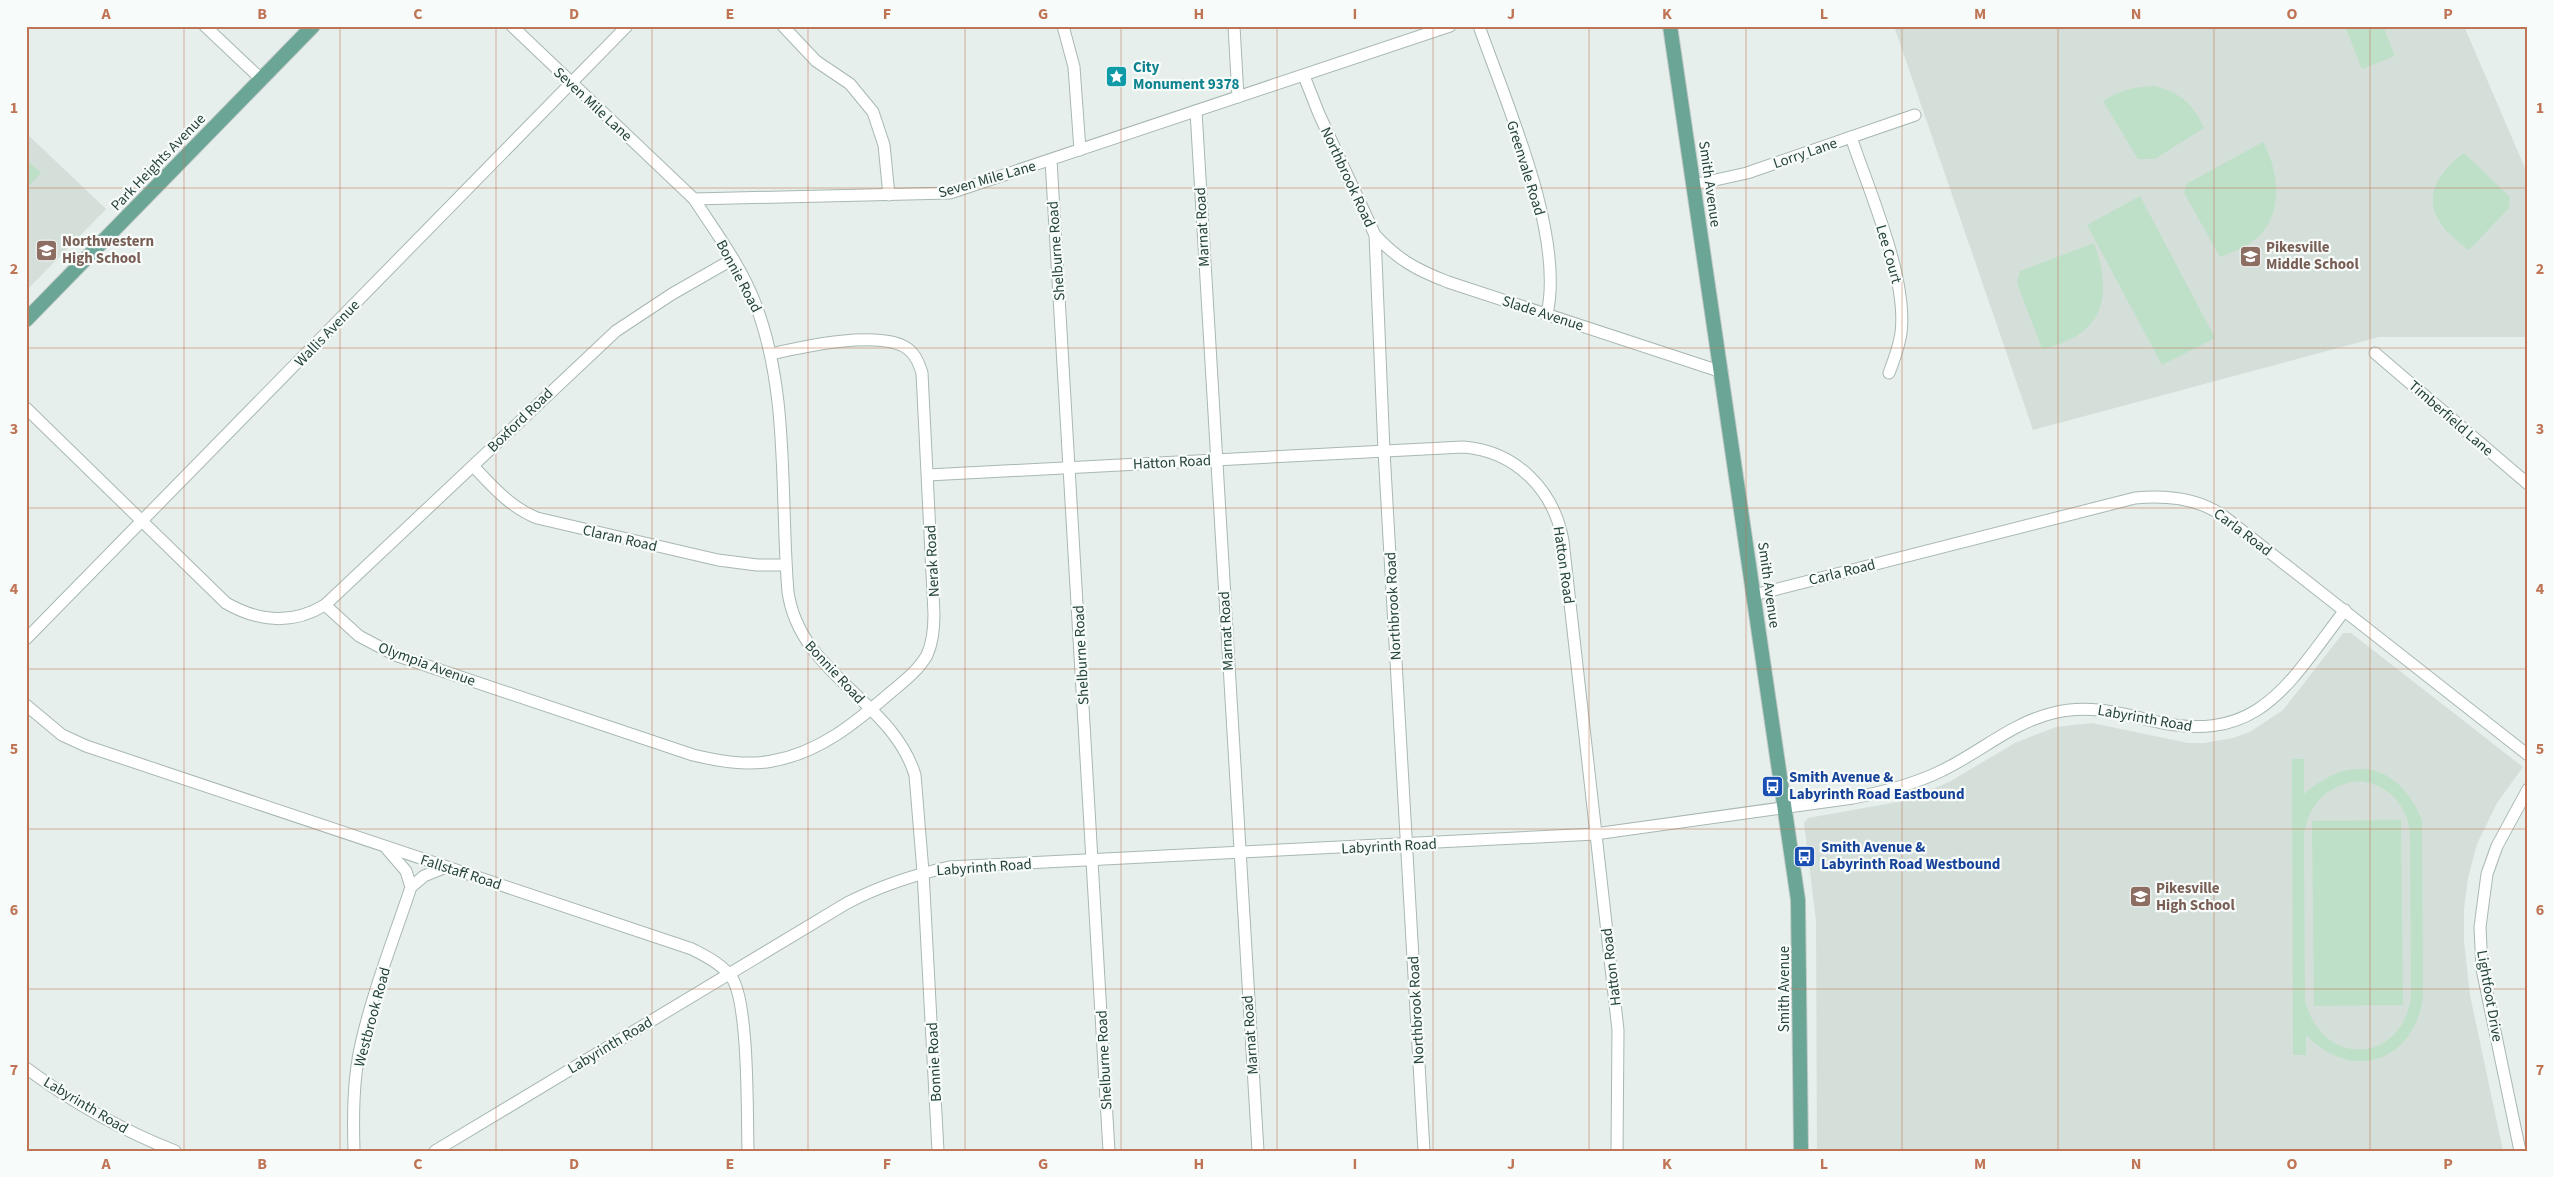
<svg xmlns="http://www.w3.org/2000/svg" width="2554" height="1177" viewBox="0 0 2554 1177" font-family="'Source Sans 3',sans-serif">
<rect width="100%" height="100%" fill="#e6efeb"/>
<g fill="#d4dfda">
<polygon points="1894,26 2464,26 2528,175 2528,337 2379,337 2033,430"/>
<polygon points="26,133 106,209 26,291"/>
<polygon points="2343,633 2351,633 2523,767 2497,803 2477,844 2468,878 2464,909 2464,941 2470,995 2503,1151 1817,1151 1816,921 1804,823 1808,818 1903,801 1949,782 2015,743 2056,727 2092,723 2188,743 2204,743 2233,738 2250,732 2283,710"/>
</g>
<g fill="#bfe0c8" fill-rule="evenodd">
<polygon points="2345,26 2383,26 2395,56 2362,69"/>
<path d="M2155,86C2182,94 2192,103 2204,128L2155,159H2138L2103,101C2120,90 2134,87 2155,86Z"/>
<path d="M2263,142C2279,171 2284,212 2258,237C2247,247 2233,252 2220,257L2184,193L2186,184Z"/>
<path d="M2464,153L2510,197L2509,208L2469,250C2424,219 2419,187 2464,153Z"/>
<polygon points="26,159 41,173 26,189"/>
<polygon points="2140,196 2215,338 2162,365 2087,225"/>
<path d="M2094,243C2114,297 2103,336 2042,349L2017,283L2020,271Z"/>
<path d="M2292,759H2304V794C2350,754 2397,761 2422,820L2423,997C2414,1063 2351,1082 2306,1035V1055H2293ZM2360,781C2389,785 2409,806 2410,836L2411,997C2402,1065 2321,1068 2305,1000L2304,834C2309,803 2328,784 2360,781Z"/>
<polygon points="2401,820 2403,1005 2314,1006 2312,821"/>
</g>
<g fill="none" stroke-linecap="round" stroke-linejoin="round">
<defs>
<g id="minor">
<polyline points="205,26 261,79"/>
<polyline points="512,26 694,199 950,193 1450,26"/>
<polyline points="783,26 816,61 850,84 873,112 884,145 889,195"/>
<polyline points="1063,26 1074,67 1080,150"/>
<polyline points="1234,26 1238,97"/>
<path d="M1479,26C1506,103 1565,235 1547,314"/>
<polyline points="1304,76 1319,114 1375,235 1384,451 1424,1151"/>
<polyline points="1196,111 1258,1151"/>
<path d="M1851,137C1869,191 1908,278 1901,333C1899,347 1894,360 1889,373"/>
<polyline points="1051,160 1109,1151"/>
<polyline points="1693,185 1747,173 1915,115"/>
<path d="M694,199C716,233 741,266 755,303C790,392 780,498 788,592C800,675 892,700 915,775L923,872L938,1151"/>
<path d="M1375,235C1398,260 1417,270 1448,282L1722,372"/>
<polyline points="2375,353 2528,484"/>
<path d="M26,408L226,603C259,622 292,625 325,605L616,331L672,294L733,259"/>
<path d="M473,466C493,487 510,507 537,518L718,560L757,565H785"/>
<path d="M928,475L1463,447C1516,451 1554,490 1563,541L1618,1030L1617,1151"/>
<path d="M1754,595L2135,498C2167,495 2200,498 2226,518L2528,755"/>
<path d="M325,605L359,636L395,655L693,755C719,761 745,766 772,761C819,753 855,723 890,693C903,682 918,671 927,655C933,642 934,628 934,614L922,373C919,364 916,355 908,349C881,329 802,347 771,354"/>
<polyline points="26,639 627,26"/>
<path d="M26,705L62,735L86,746L692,949C707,957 722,964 732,978C749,1004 747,1115 748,1151"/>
<polyline points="387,849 406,871 411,887"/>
<path d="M26,1068C72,1102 121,1130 175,1151"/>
<path d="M354,1151C353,1115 353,1079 361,1044C373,991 394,938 411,887L424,876L446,867"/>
<path d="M435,1151L847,903C880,886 913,875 949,867L1595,834L1853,798C1883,792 1912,785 1939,772C1978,754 2011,723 2053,713C2087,704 2120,713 2153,721C2259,746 2288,684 2345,610"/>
<polyline points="2520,1151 2482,969 2480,927 2487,874 2497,846 2528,789"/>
</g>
<g id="major">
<polyline points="1670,26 1798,900 1801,1151"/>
<polyline points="26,320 313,26"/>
</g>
</defs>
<use href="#minor" stroke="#a8b8b2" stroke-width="13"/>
<use href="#major" stroke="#c2cac8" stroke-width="16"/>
<use href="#minor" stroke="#fff" stroke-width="11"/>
<use href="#major" stroke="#6aa596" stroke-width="14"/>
</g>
<path fill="none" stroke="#c07456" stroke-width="1" stroke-opacity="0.55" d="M184,26V1151M340,26V1151M496,26V1151M652,26V1151M808,26V1151M965,26V1151M1121,26V1151M1277,26V1151M1433,26V1151M1589,26V1151M1746,26V1151M1902,26V1151M2058,26V1151M2214,26V1151M2370,26V1151M26,188H2528M26,348H2528M26,508H2528M26,669H2528M26,829H2528M26,989H2528"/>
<defs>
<symbol id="sight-square" viewBox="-11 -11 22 22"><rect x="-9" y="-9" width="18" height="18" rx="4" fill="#0f9aa8" stroke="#f7fbf9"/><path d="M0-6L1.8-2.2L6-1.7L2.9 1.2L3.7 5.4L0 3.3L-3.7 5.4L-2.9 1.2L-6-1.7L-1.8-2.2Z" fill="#fff"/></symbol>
<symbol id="school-square" viewBox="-11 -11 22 22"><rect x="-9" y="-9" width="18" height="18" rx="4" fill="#8d6e63" stroke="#f7fbf9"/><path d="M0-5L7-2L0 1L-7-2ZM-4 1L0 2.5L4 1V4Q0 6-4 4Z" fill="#fff"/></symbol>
<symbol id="bus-square" viewBox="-11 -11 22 22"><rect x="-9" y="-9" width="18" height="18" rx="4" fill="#1a4fb4" stroke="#f7fbf9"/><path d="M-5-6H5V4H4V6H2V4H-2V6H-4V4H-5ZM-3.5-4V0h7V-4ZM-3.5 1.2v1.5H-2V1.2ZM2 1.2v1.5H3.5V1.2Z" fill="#fff"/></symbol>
</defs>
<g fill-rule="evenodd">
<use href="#sight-square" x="1104" y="64" width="25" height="25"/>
<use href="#school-square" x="34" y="238" width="25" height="25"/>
<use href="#school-square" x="2238" y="244" width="25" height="25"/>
<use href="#bus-square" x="1760" y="774" width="25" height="25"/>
<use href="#bus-square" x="1792" y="844" width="25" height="25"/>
<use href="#school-square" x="2128" y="884" width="25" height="25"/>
</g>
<g text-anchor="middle" stroke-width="4.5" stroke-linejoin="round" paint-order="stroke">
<g font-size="15" font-weight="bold" fill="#0d838f" stroke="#f7fbf9" text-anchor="start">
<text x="1133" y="72">City<tspan x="1133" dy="17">Monument 9378</tspan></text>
</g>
<g font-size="15" fill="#24423a" stroke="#f7fbf9">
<text transform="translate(593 104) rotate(43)" y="5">Seven Mile Lane</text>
<text transform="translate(1805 153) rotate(-19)" y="5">Lorry Lane</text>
<text transform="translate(158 162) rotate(-46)" y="5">Park Heights Avenue</text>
<text transform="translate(1526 168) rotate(73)" y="5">Greenvale Road</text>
<text transform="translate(1348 177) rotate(65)" y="5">Northbrook Road</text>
<text transform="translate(987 179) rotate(-16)" y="5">Seven Mile Lane</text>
<text transform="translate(1710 184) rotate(82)" y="5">Smith Avenue</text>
<text transform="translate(1202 227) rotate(-93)" y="5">Marnat Road</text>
<text transform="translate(1056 251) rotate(-94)" y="5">Shelburne Road</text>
<text transform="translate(1889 254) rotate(74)" y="5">Lee Court</text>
<text transform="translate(739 276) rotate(62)" y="5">Bonnie Road</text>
<text transform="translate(1543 313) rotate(18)" y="5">Slade Avenue</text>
<text transform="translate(327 333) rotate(-46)" y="5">Wallis Avenue</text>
<text transform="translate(2451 418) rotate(41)" y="5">Timberfield Lane</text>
<text transform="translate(520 420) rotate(-44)" y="5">Boxford Road</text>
<text transform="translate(1172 462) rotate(-3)" y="5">Hatton Road</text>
<text transform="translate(2243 532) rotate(37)" y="5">Carla Road</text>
<text transform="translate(620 538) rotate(13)" y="5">Claran Road</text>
<text transform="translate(932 561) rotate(-93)" y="5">Nerak Road</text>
<text transform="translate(1564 565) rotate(82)" y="5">Hatton Road</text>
<text transform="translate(1842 572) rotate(-14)" y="5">Carla Road</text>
<text transform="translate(1769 585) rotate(82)" y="5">Smith Avenue</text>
<text transform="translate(1393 606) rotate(-93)" y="5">Northbrook Road</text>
<text transform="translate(1226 631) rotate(-93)" y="5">Marnat Road</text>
<text transform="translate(1081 655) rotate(-93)" y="5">Shelburne Road</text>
<text transform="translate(427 664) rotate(20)" y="5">Olympia Avenue</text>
<text transform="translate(835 672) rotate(47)" y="5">Bonnie Road</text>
<text transform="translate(2145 718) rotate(10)" y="5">Labyrinth Road</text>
<text transform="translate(1389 846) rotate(-3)" y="5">Labyrinth Road</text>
<text transform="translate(984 867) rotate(-4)" y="5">Labyrinth Road</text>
<text transform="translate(461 872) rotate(18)" y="5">Fallstaff Road</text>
<text transform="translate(1611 967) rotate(-97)" y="5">Hatton Road</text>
<text transform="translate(1784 989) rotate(-90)" y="5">Smith Avenue</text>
<text transform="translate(2490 996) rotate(80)" y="5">Lightfoot Drive</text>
<text transform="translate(1416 1010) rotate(-93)" y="5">Northbrook Road</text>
<text transform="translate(372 1017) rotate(-75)" y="5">Westbrook Road</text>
<text transform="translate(1250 1035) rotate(-94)" y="5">Marnat Road</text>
<text transform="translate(610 1045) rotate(-31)" y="5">Labyrinth Road</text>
<text transform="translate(1104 1060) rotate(-93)" y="5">Shelburne Road</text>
<text transform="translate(934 1062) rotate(-93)" y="5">Bonnie Road</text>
<text transform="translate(86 1105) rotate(31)" y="5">Labyrinth Road</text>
</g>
<g font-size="15" font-weight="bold" fill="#785e54" stroke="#f7fbf9" text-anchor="start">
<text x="62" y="246">Northwestern<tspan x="62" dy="17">High School</tspan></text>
<text x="2266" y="252">Pikesville<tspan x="2266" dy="17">Middle School</tspan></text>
<text x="2156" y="893">Pikesville<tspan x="2156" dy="17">High School</tspan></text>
</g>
<g font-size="15" font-weight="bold" fill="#164399" stroke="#f7fbf9" text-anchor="start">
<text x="1789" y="782">Smith Avenue &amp;<tspan x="1789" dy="17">Labyrinth Road Eastbound</tspan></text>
<text x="1821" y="852">Smith Avenue &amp;<tspan x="1821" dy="17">Labyrinth Road Westbound</tspan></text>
</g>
</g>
<rect width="2554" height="1177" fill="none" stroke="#f7fbf9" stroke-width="55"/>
<rect x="28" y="28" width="2498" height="1122" fill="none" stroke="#c07456" stroke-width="2"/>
<g font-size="16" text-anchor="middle" font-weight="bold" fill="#c07456">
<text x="106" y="19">A</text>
<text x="262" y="19">B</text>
<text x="418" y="19">C</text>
<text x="574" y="19">D</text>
<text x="730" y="19">E</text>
<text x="887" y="19">F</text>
<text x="1043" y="19">G</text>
<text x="1199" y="19">H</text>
<text x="1355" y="19">I</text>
<text x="1511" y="19">J</text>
<text x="1667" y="19">K</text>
<text x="1824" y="19">L</text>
<text x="1980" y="19">M</text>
<text x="2136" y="19">N</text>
<text x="2292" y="19">O</text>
<text x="2448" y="19">P</text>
<text x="14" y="113">1</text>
<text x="2540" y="113">1</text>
<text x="14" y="274">2</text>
<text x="2540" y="274">2</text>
<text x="14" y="434">3</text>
<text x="2540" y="434">3</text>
<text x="14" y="594">4</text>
<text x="2540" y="594">4</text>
<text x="14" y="754">5</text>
<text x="2540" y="754">5</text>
<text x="14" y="915">6</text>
<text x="2540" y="915">6</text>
<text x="14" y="1075">7</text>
<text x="2540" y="1075">7</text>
<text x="106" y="1169">A</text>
<text x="262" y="1169">B</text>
<text x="418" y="1169">C</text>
<text x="574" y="1169">D</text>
<text x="730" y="1169">E</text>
<text x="887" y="1169">F</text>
<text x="1043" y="1169">G</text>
<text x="1199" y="1169">H</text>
<text x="1355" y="1169">I</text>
<text x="1511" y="1169">J</text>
<text x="1667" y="1169">K</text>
<text x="1824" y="1169">L</text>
<text x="1980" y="1169">M</text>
<text x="2136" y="1169">N</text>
<text x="2292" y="1169">O</text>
<text x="2448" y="1169">P</text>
</g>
</svg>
